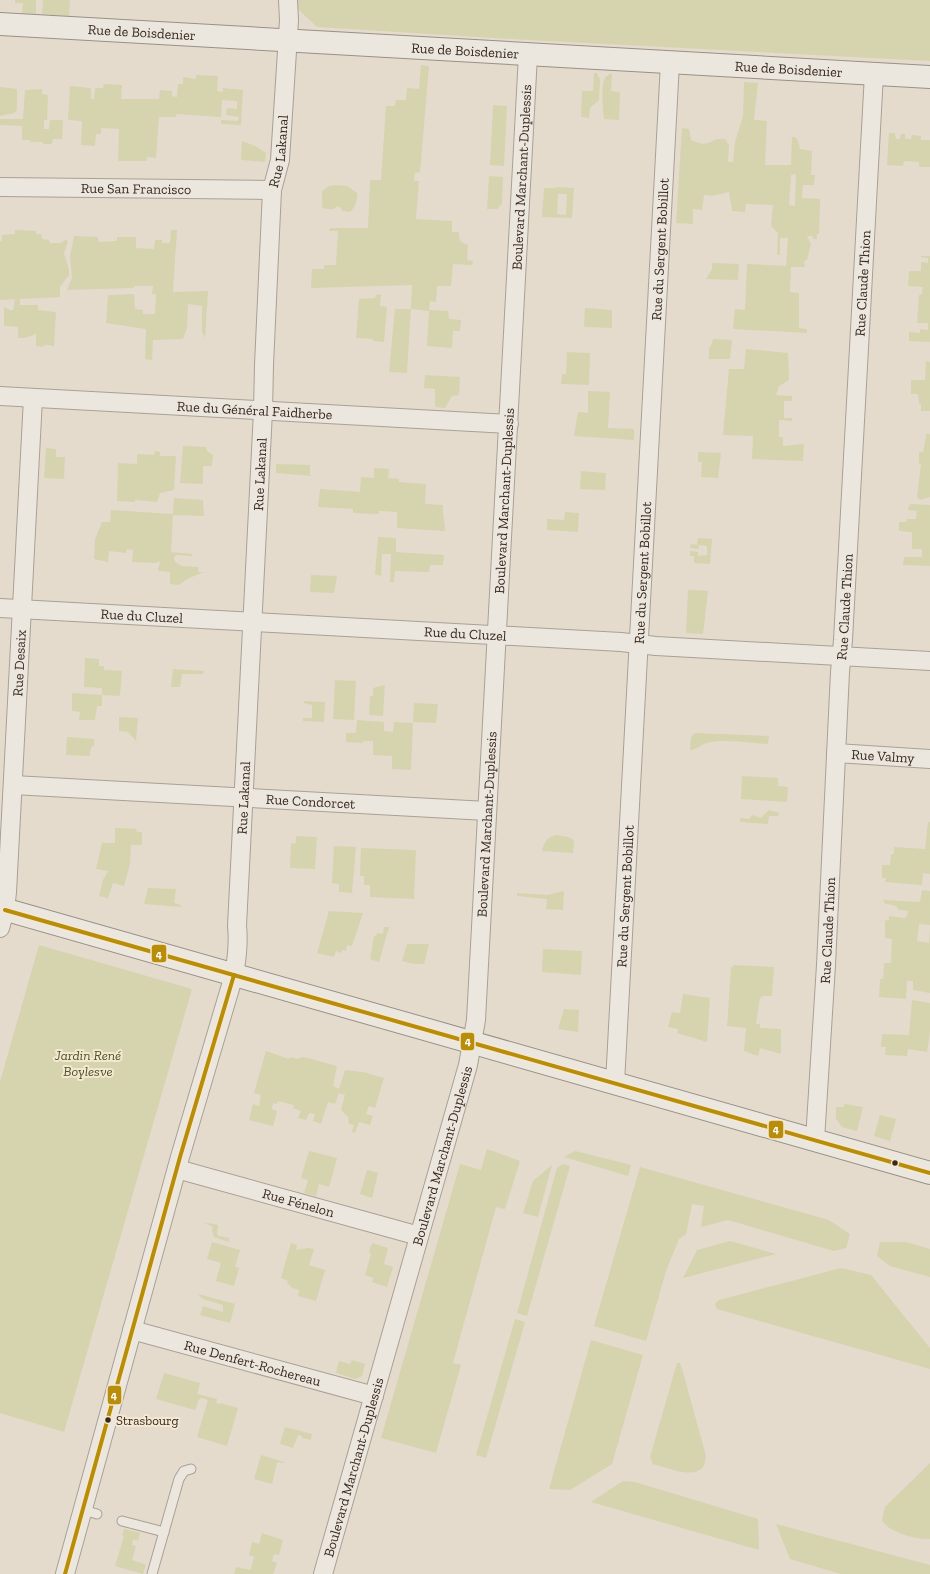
<svg xmlns="http://www.w3.org/2000/svg" width="930" height="1574" viewBox="0 0 930 1574" font-family="'Zilla Slab',serif">
<rect width="100%" height="100%" fill="#e4dbcd"/>
<g fill="#d6d3af" fill-rule="evenodd">
<polygon points="15,0 36,0 36,14 22,13 23,3 15,3"/>
<polygon points="43,0 70,0 69,16 42,14"/>
<polygon points="298,0 930,0 930,61 528,40 317,27 298,9"/>
<path d="M421,65L429,66L420,172L415,173L414,181H419L416,219L452,221V232H459C458,240 461,243 468,245L467,260L473,261L472,265L453,264L451,286H437L436,302L430,301L429,310L448,311L449,319L461,320L460,331H453L452,348L427,346L429,311L411,309L407,373L389,372L395,309H411L412,285L311,288L312,269H324V265H336L338,231H329L330,228H368L370,180H381L386,106H395L396,100H406L407,88L419,89Z"/>
<polygon points="594,73 597,73 600,80 599,100 590,108 589,118 581,117 582,91 593,91"/>
<path d="M609,74H612L611,91L620,92L619,120L604,119C603,108 600,86 606,76H608Z"/>
<polygon points="196,75 218,76 217,91 223,92 223,88 243,90 241,125 221,124 221,120 238,121 239,117 226,115 227,108 237,109 237,101 222,100 221,117 176,114 176,117 159,117 156,158 147,157 147,161 118,161 119,129 101,128 101,134 96,134 95,146 81,145 82,121 68,120 70,86 91,88 91,99 94,99 95,88 103,88 104,84 122,85 121,99 159,99 160,90 172,91 172,96 177,97 178,84 183,84 183,77 196,79"/>
<path d="M744,82L758,83L754,120L767,121L765,165H791L792,137H795L798,141L800,149L812,151L811,175H815L814,185H803L802,198L820,199L819,234H817V239H814L812,236H807L811,244L807,260L804,261L805,267H791L790,292L799,293V328L807,329V333L733,329L735,309L745,310L747,264L786,266L788,238H780V255H777L778,233L771,226L773,205L746,204L745,212L732,211L729,192L712,196L704,195L702,210L693,209V224L676,223L682,128L689,129L691,140C713,150 707,137 725,139L729,145L728,162H733L735,142L743,116ZM796,174L795,206L789,205L791,175Z"/>
<polygon points="0,87 17,89 17,110 14,113 0,116"/>
<polygon points="42,89 42,94 48,95 47,120 44,120 44,129 49,129 50,120 63,120 62,139 53,139 52,144 43,144 43,142 30,142 30,140 22,140 22,126 0,125 0,119 23,119 25,90"/>
<polygon points="493,105 507,106 504,166 490,165"/>
<polygon points="889,133 895,133 896,139 900,139 901,134 905,134 905,139 911,139 912,135 921,136 921,140 930,140 930,167 919,167 919,162 904,161 903,166 887,165"/>
<polygon points="242,141 257,147 266,153 265,162 241,160"/>
<polygon points="489,176 503,177 502,204 497,209 487,209"/>
<path d="M335,185L347,186L357,193C358,200 355,207 350,212L342,211L341,208L337,206L334,209H326L322,207V191L329,186Z"/>
<path d="M557,187L574,188L572,218L542,217L544,188H556ZM558,194H567L566,215L557,214Z"/>
<polygon points="15,230 36,231 36,234 41,234 42,239 49,240 50,243 61,243 65,240 68,241 64,254 69,269 69,275 60,287 60,297 20,299 20,305 38,305 38,310 56,312 54,346 51,346 51,345 44,345 43,347 36,346 36,334 25,338 18,338 18,327 4,326 4,307 10,310 13,310 15,299 0,300 0,241 2,241 2,235 15,234"/>
<polygon points="171,230 177,230 173,292 208,291 205,338 202,331 202,306 188,304 187,328 183,339 153,340 152,360 145,359 146,329 106,323 108,295 134,294 135,309 143,310 143,314 155,314 156,294 152,294 153,286 134,286 134,288 67,290 72,278 70,256 74,236 98,237 98,242 117,241 117,237 136,237 136,248 154,249 155,240 162,240 162,243 170,243"/>
<polygon points="921,256 930,256 930,342 909,341 909,332 920,333 920,329 928,330 928,323 917,323 919,295 922,294 923,287 908,286 909,271 921,271 921,262 928,263 928,258 921,257"/>
<polygon points="712,263 739,264 738,280 706,279 712,269"/>
<polygon points="381,294 380,306 387,307 384,342 373,341 373,339 356,338 359,299 375,298 376,295"/>
<polygon points="585,308 612,310 612,328 584,327"/>
<polygon points="713,339 732,340 730,359 709,359 709,349 712,343"/>
<polygon points="746,349 788,353 789,380 779,386 776,395 792,396 792,401 784,401 784,418 792,418 792,421 779,420 779,437 783,437 783,446 804,444 803,461 752,459 753,436 723,435 729,369 744,369"/>
<polygon points="567,352 590,353 589,385 561,384 562,374 566,374"/>
<polygon points="926,361 930,362 930,411 921,411 921,404 919,404 918,394 911,394 911,380 925,380"/>
<polygon points="425,375 460,377 459,395 452,396 445,408 435,407 435,389 424,388"/>
<polygon points="588,391 610,392 608,428 634,429 634,440 574,436 578,412 588,413"/>
<path d="M926,434H930V497L920,500L917,497L921,464L919,463V452H923C924,445 926,440 926,434Z"/>
<polygon points="183,446 206,447 207,451 213,455 212,466 203,466 203,484 180,483"/>
<polygon points="46,448 56,449 56,457 65,457 64,479 44,478"/>
<polygon points="155,451 160,452 160,456 176,456 174,490 160,493 157,502 135,500 135,502 117,501 118,463 137,464 137,454 154,455"/>
<polygon points="698,452 721,453 718,478 701,477 702,462 698,462"/>
<polygon points="276,464 310,465 310,475 313,476 276,473"/>
<path d="M374,468L389,469L388,478L399,479V482L426,484L425,504L443,505C442,514 445,521 445,531L397,528V512L379,511V514L353,513V509L318,507L320,489L360,492L361,477L374,478Z"/>
<polygon points="581,471 606,473 605,490 580,489"/>
<polygon points="174,498 203,500 204,516 173,515 171,552 192,554 192,556 176,555 174,558 175,562 182,566 198,567 198,572 204,572 189,578 179,585 170,584 170,572 158,571 159,565 160,564 159,561 156,563 132,562 133,550 127,549 126,553 109,551 108,562 94,559 95,539 102,522 110,522 111,510 173,514"/>
<polygon points="911,504 930,505 930,566 903,565 904,557 922,557 922,549 912,549 912,532 899,531 899,522 906,522 907,519 916,519 917,511 908,510 909,506"/>
<polygon points="565,512 579,513 578,532 547,530 547,519 564,520"/>
<polygon points="378,537 396,538 396,552 444,555 443,565 430,565 429,572 395,571 394,582 390,582 391,554 382,554 381,576 375,574"/>
<polygon points="698,538 712,539 710,564 694,563 694,556 690,556 690,551 698,552 698,556 707,555 707,546 699,545 698,549 690,548 691,544 697,545"/>
<polygon points="311,575 337,576 334,593 310,592"/>
<polygon points="688,590 708,591 703,634 686,633"/>
<polygon points="85,658 99,659 99,666 104,666 104,670 122,671 120,696 102,695 102,706 97,706 95,720 79,720 80,712 72,711 72,693 102,695 102,688 84,687"/>
<polygon points="173,669 204,671 203,674 182,674 180,687 171,687"/>
<polygon points="335,680 356,681 354,720 333,719"/>
<polygon points="385,685 383,716 369,715 370,696 373,696 373,688"/>
<polygon points="304,701 325,702 324,722 303,721 303,718 312,718 312,705 304,703"/>
<polygon points="414,703 438,704 436,723 413,722"/>
<polygon points="119,717 138,718 136,741 128,732 119,731"/>
<polygon points="357,720 384,722 384,731 393,732 394,722 413,723 411,770 392,769 392,756 373,755 373,741 363,741 363,743 346,742 346,733 356,733"/>
<path d="M695,733L769,736L768,744C749,743 729,739 710,742C703,743 696,750 690,750L691,737Z"/>
<polygon points="67,737 94,739 94,746 91,747 90,756 66,755"/>
<polygon points="742,776 778,778 778,786 788,787 787,802 741,799"/>
<polygon points="769,810 779,813 778,816 769,816 768,824 740,822 740,818 749,819 752,815 761,818"/>
<polygon points="928,822 930,822 930,874 923,873 922,885 885,882 886,878 882,878 882,865 890,865 891,854 894,854 894,847 925,849"/>
<polygon points="115,828 136,829 137,832 142,832 142,845 131,845 130,864 124,886 113,883 108,898 99,896 103,880 108,871 96,869 102,843 115,843"/>
<path d="M556,835L568,837L574,840L573,853L542,851C544,842 547,837 556,835Z"/>
<polygon points="296,836 317,837 315,869 290,868 291,844 296,843"/>
<polygon points="334,846 356,847 352,893 339,892 339,884 332,883"/>
<polygon points="361,848 416,850 414,899 370,897 370,885 364,885 364,876 360,876"/>
<polygon points="148,888 176,889 174,903 179,904 182,907 144,904"/>
<polygon points="922,890 930,891 930,925 919,924 917,941 929,943 930,928 930,993 913,990 913,981 907,981 906,999 879,997 880,979 883,979 884,963 891,963 892,939 885,938 885,920 889,921 889,916 904,918 907,916 908,911 899,910 896,906 884,903 884,900 920,902"/>
<polygon points="564,891 563,910 546,909 547,899 517,896 517,893 547,895"/>
<polygon points="329,911 363,913 352,946 347,945 346,951 342,950 342,953 336,951 334,957 317,953"/>
<polygon points="384,927 389,927 379,962 370,959 374,936 376,936 377,933 383,934"/>
<polygon points="407,944 429,944 424,964 414,964 402,961"/>
<polygon points="39,945 192,989 64,1432 0,1413 0,1082"/>
<polygon points="543,949 582,951 581,975 542,972"/>
<polygon points="734,965 774,967 772,996 764,996 760,998 756,1024 760,1024 760,1028 781,1029 781,1054 760,1048 758,1056 744,1051 746,1028 727,1026 731,968"/>
<polygon points="683,994 710,998 707,1042 677,1033 678,1029 668,1027 672,1012 680,1013"/>
<polygon points="912,1000 930,1003 930,1032 927,1052 908,1049 907,1056 885,1055 886,1047 881,1047 882,1034 909,1035"/>
<polygon points="564,1009 579,1010 578,1032 558,1029"/>
<polygon points="266,1051 289,1059 290,1057 298,1059 301,1057 308,1058 337,1066 333,1086 339,1089 345,1070 363,1072 384,1078 375,1108 369,1106 366,1114 373,1116 370,1125 359,1122 355,1133 352,1132 354,1125 349,1124 348,1117 341,1110 345,1095 339,1093 335,1104 328,1102 321,1124 313,1121 315,1114 309,1113 306,1120 298,1118 301,1111 293,1108 294,1105 278,1101 277,1104 273,1103 272,1109 277,1111 273,1126 249,1120 253,1104 259,1106 261,1095 254,1093"/>
<polygon points="844,1104 863,1107 857,1131 842,1127 836,1119 836,1107 844,1107"/>
<polygon points="880,1115 896,1119 890,1141 874,1136"/>
<polygon points="487,1149 520,1161 505,1209 496,1207 453,1363 461,1365 436,1453 381,1438 460,1164 481,1170"/>
<polygon points="309,1151 337,1158 329,1187 319,1184 316,1196 304,1193 308,1180 301,1178"/>
<polygon points="575,1151 631,1165 628,1176 564,1157"/>
<polygon points="563,1164 570,1166 527,1316 517,1313 557,1168"/>
<polygon points="552,1165 538,1217 523,1213 533,1181"/>
<polygon points="640,1167 829,1220 850,1234 846,1248 834,1251 728,1220 701,1227 704,1206 692,1204 686,1234 679,1239 666,1271 646,1341 594,1326"/>
<polygon points="367,1170 378,1173 372,1198 360,1194"/>
<polygon points="203,1222 218,1225 217,1234 218,1236 229,1238 229,1242 214,1237 212,1231 213,1227"/>
<polygon points="730,1241 776,1254 683,1278 697,1250"/>
<polygon points="212,1242 240,1250 235,1267 239,1268 234,1286 216,1281 221,1263 207,1259"/>
<polygon points="880,1242 906,1242 930,1249 930,1277 890,1266 877,1256"/>
<polygon points="291,1243 297,1245 296,1250 308,1248 314,1249 309,1265 325,1270 316,1301 298,1296 299,1290 290,1287 290,1285 287,1284 288,1281 281,1278"/>
<polygon points="372,1243 388,1248 384,1264 393,1267 387,1287 372,1282 373,1278 365,1275 371,1254 369,1252"/>
<polygon points="841,1268 871,1275 930,1348 930,1369 717,1309 715,1304 719,1300"/>
<polygon points="198,1294 235,1304 230,1323 200,1315 203,1306 223,1312 223,1305 203,1299"/>
<polygon points="515,1319 525,1322 486,1458 476,1455"/>
<polygon points="591,1340 643,1355 612,1464 570,1490 549,1489"/>
<polygon points="352,1360 365,1364 362,1376 355,1379 336,1373 339,1361 350,1364"/>
<path d="M677,1363H680L683,1372L706,1456C705,1459 705,1463 704,1465C697,1481 665,1467 653,1464L650,1457Z"/>
<polygon points="164,1373 200,1383 197,1394 217,1399 216,1403 220,1404 220,1403 238,1408 227,1446 197,1437 208,1400 201,1398 200,1400 199,1399 195,1410 156,1399"/>
<polygon points="285,1427 312,1434 311,1440 302,1438 302,1436 298,1435 293,1448 280,1444"/>
<polygon points="261,1455 284,1462 284,1463 277,1462 272,1484 254,1479"/>
<path d="M930,1463V1539C918,1540 887,1532 882,1520L885,1507Z"/>
<polygon points="623,1481 635,1482 758,1519 759,1550 591,1502"/>
<polygon points="776,1524 930,1565 930,1574 841,1574 790,1559"/>
<polygon points="124,1529 140,1533 138,1541 133,1539 132,1545 136,1546 132,1560 146,1565 143,1574 115,1566 124,1536 122,1535"/>
<polygon points="262,1533 283,1540 279,1555 274,1554 272,1561 277,1563 273,1574 234,1574 236,1567 251,1570 254,1557 249,1555 252,1542 259,1544"/>
</g>
<g fill="none" stroke-linecap="round" stroke-linejoin="round">
<defs>
<g id="lane">
<polyline points="83,1510 97,1514"/>
<polyline points="122,1521 164,1532"/>
<polyline points="152,1574 179,1479 184,1471 191,1469"/>
</g>
<g id="street">
<path id="s1" d="M0,187L272,190"/>
<path id="s2" d="M0,396L509,424"/>
<path id="s3" d="M0,608L621,642L656,646L930,661"/>
<path id="s4" d="M836,753L930,759"/>
<path id="s5" d="M13,785L487,811"/>
<path id="s6" d="M0,928L5,910L7,892L33,398"/>
<path id="s7" d="M615,1083L670,63"/>
<path id="s8" d="M815,1140L826,965L840,672L843,640L874,74"/>
<path id="s9" d="M177,1169L419,1236"/>
<path id="s10" d="M132,1330L374,1396"/>
<path id="s11" d="M65,1574L180,1157L234,975C237,958 239,943 237,926L263,411L264,365L272,190L280,160L289,20L288,0"/>
<path id="s12" d="M323,1574L468,1065L476,1020L528,55"/>
</g>
<g id="secondary">
<path id="s13" d="M0,24L930,77"/>
<polyline points="0,908 930,1173"/>
</g>
</defs>
<use href="#lane" stroke="#a9a096" stroke-width="11"/>
<use href="#street" stroke="#a9a096" stroke-width="20"/>
<use href="#secondary" stroke="#999086" stroke-width="24"/>
<use href="#lane" stroke="#ece7de" stroke-width="9"/>
<use href="#street" stroke="#ece7de" stroke-width="18"/>
<use href="#secondary" stroke="#ece7de" stroke-width="22"/>
<defs>
<g id="bus-1">
<polyline points="5,910 930,1173"/>
<polyline points="65,1574 180,1157 234,975"/>
</g>
</defs>
<use href="#bus-1" stroke="#f5e8d3" stroke-width="7"/>
<use href="#bus-1" stroke="#b88d0a" stroke-width="4"/>
</g>
<g fill="#38281e" stroke="#f5e8d3" stroke-width="1.5">
<circle cx="895" cy="1163" r="3.5"/>
<circle cx="108" cy="1420" r="3.5"/>
</g>
<g text-anchor="middle" stroke-width="4" stroke-linejoin="round" paint-order="stroke">
<g font-size="13" fill="#38281e" stroke="#f5e8d3" text-anchor="start">
<text x="116" y="1425">Strasbourg</text>
</g>
<g font-size="14" fill="#38281e" stroke="#f5e8d3">
<text dy="5" stroke="none"><textPath href="#s13" startOffset="142">Rue de Boisdenier</textPath></text>
<text dy="5" stroke="none"><textPath href="#s13" startOffset="466">Rue de Boisdenier</textPath></text>
<text dy="5" stroke="none"><textPath href="#s13" startOffset="790">Rue de Boisdenier</textPath></text>
<text dy="5" stroke="none"><textPath href="#s11" startOffset="1448">Rue Lakanal</textPath></text>
<text dy="5" stroke="none"><textPath href="#s12" startOffset="1419">Boulevard Marchant-Duplessis</textPath></text>
<text dy="5" stroke="none"><textPath href="#s1" startOffset="136">Rue San Francisco</textPath></text>
<text dy="5" stroke="none"><textPath href="#s7" startOffset="835">Rue du Sergent Bobillot</textPath></text>
<text dy="5" stroke="none"><textPath href="#s8" startOffset="858">Rue Claude Thion</textPath></text>
<text dy="5" stroke="none"><textPath href="#s2" startOffset="255">Rue du Général Faidherbe</textPath></text>
<text dy="5" stroke="none"><textPath href="#s11" startOffset="1124">Rue Lakanal</textPath></text>
<text dy="5" stroke="none"><textPath href="#s12" startOffset="1095">Boulevard Marchant-Duplessis</textPath></text>
<text dy="5" stroke="none"><textPath href="#s7" startOffset="511">Rue du Sergent Bobillot</textPath></text>
<text dy="5" stroke="none"><textPath href="#s8" startOffset="534">Rue Claude Thion</textPath></text>
<text dy="5" stroke="none"><textPath href="#s3" startOffset="142">Rue du Cluzel</textPath></text>
<text dy="5" stroke="none"><textPath href="#s3" startOffset="466">Rue du Cluzel</textPath></text>
<text dy="5" stroke="none"><textPath href="#s6" startOffset="266">Rue Desaix</textPath></text>
<text dy="5" stroke="none"><textPath href="#s4" startOffset="47">Rue Valmy</textPath></text>
<text dy="5" stroke="none"><textPath href="#s11" startOffset="800">Rue Lakanal</textPath></text>
<text dy="5" stroke="none"><textPath href="#s5" startOffset="298">Rue Condorcet</textPath></text>
<text dy="5" stroke="none"><textPath href="#s12" startOffset="771">Boulevard Marchant-Duplessis</textPath></text>
<text dy="5" stroke="none"><textPath href="#s7" startOffset="187">Rue du Sergent Bobillot</textPath></text>
<text dy="5" stroke="none"><textPath href="#s8" startOffset="210">Rue Claude Thion</textPath></text>
<text dy="5" stroke="none"><textPath href="#s12" startOffset="435">Boulevard Marchant-Duplessis</textPath></text>
<text dy="5" stroke="none"><textPath href="#s9" startOffset="126">Rue Fénelon</textPath></text>
<text dy="5" stroke="none"><textPath href="#s10" startOffset="125">Rue Denfert-Rochereau</textPath></text>
<text dy="5" stroke="none"><textPath href="#s12" startOffset="111">Boulevard Marchant-Duplessis</textPath></text>
</g>
<g font-size="14" font-style="italic" fill="#4d5425" stroke="#f5e8d3">
<text x="88" y="1060">Jardin René<tspan x="88" dy="16">Boylesve</tspan></text>
</g>
</g>
<g stroke="#f5e8d3" stroke-width="1.5">
<rect x="151" y="944" width="16" height="19" rx="4" fill="#b88d0a"/>
<rect x="460" y="1032" width="15" height="19" rx="4" fill="#b88d0a"/>
<rect x="768" y="1120" width="16" height="19" rx="4" fill="#b88d0a"/>
<rect x="107" y="1385" width="15" height="20" rx="4" fill="#b88d0a"/>
</g>
<g font-size="11" text-anchor="middle" font-weight="bold" fill="#fff">
<text x="159" y="958">4</text>
<text x="468" y="1045">4</text>
<text x="776" y="1133">4</text>
<text x="114" y="1399">4</text>
</g>
</svg>
